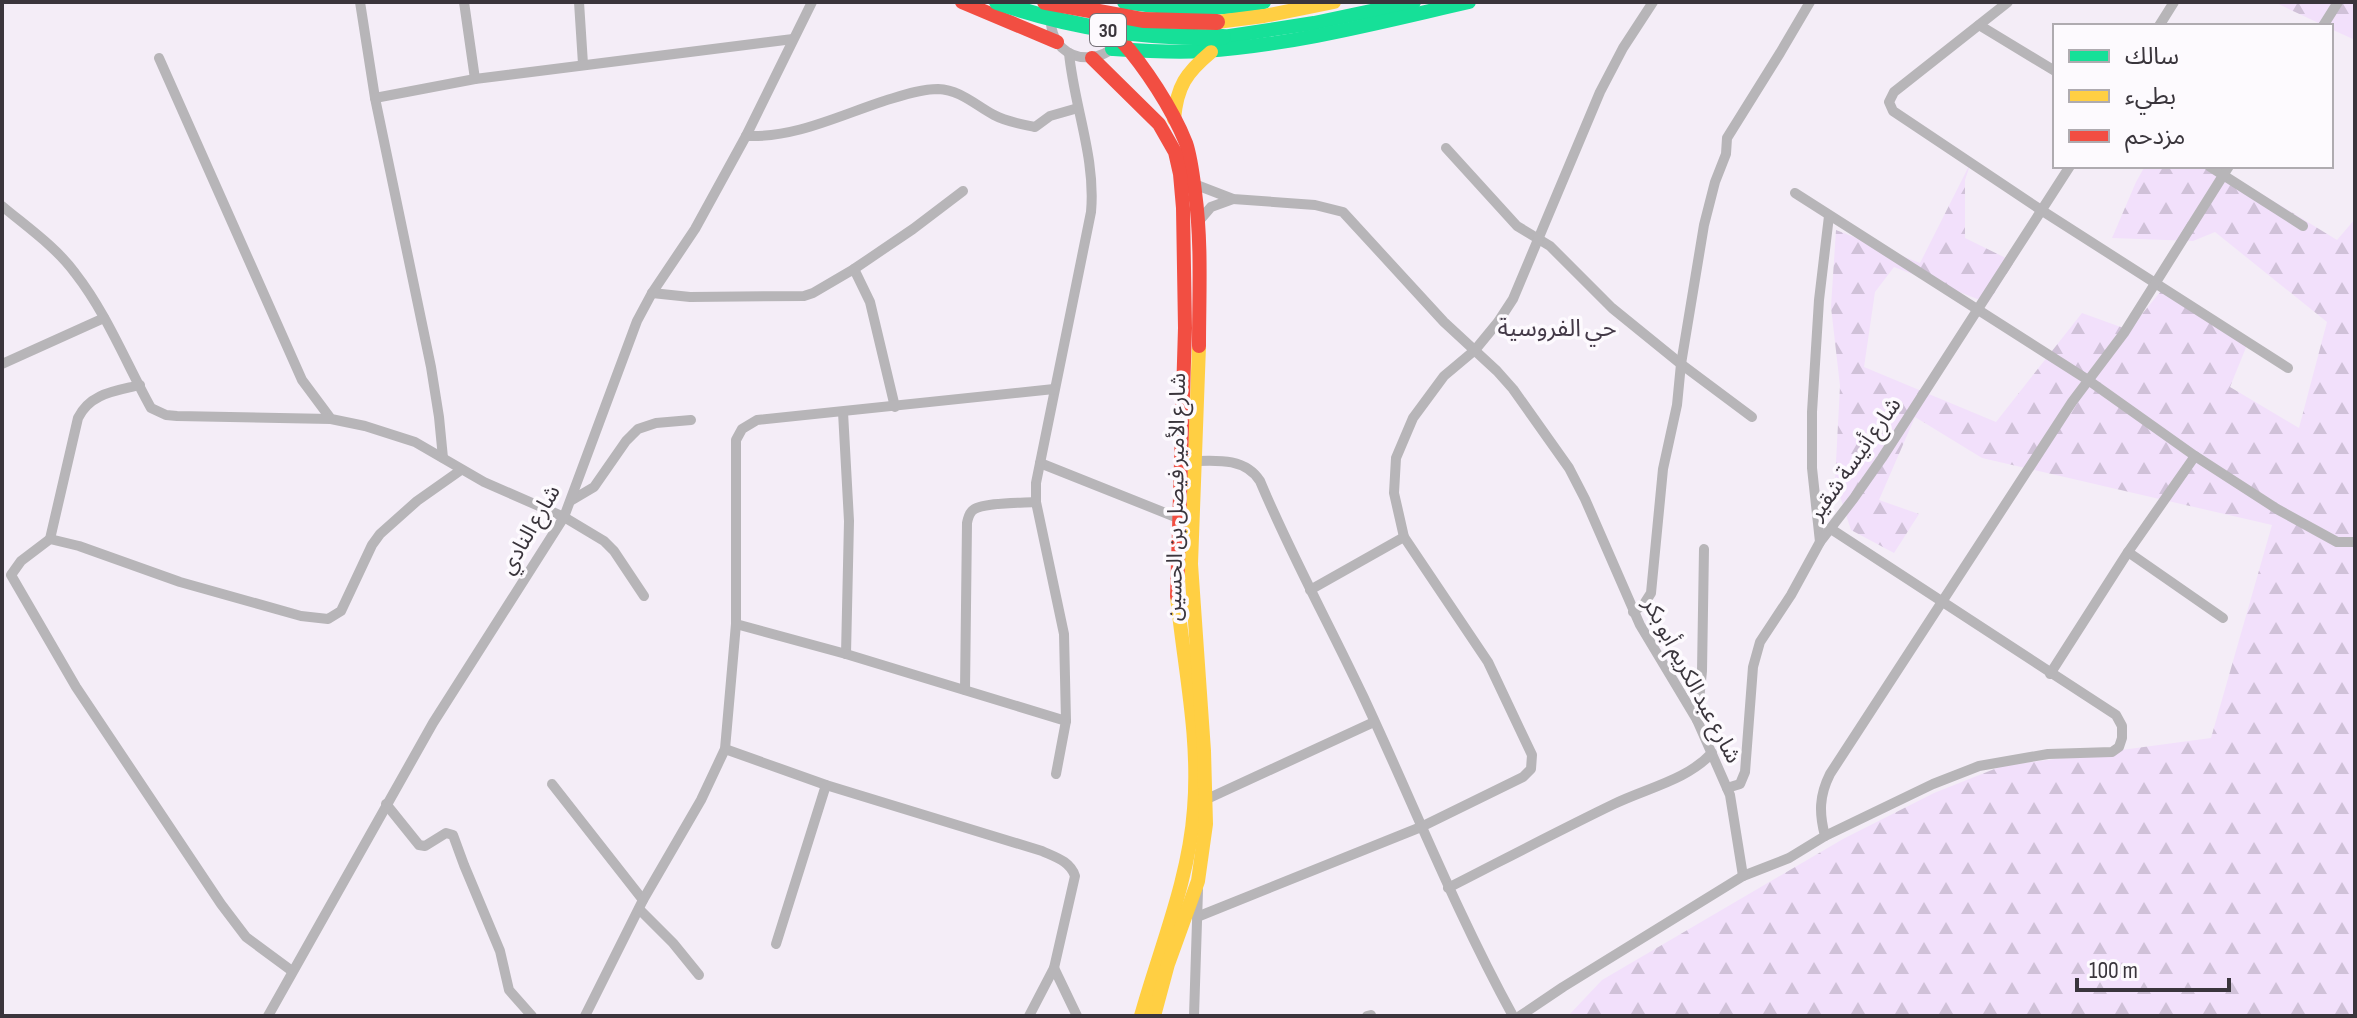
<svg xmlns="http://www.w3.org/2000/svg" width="2357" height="1018" viewBox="0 0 2357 1018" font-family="'Sofia Sans Condensed','Noto Sans Arabic',sans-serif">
<defs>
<pattern id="forest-firs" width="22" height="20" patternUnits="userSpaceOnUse" patternTransform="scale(2)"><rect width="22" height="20" fill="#f2e0fb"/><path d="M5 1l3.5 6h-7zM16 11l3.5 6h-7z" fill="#d0c1d8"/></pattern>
</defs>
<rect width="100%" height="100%" fill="#f4edf7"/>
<g fill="url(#forest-firs)">
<polygon points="2274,2 2355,2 2355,40 2331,29 2331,26 2325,26"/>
<polygon points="1971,162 1965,180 1965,238 2014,262 1988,303 1894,267 1875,292 1864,367 1996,422 2082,313 2129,330 2165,286 2249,340 2230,387 2299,428 2327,322 2215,232 2193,241 2112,238 2136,182 2145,166 2216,166 2337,240 2355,219 2355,1016 1568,1016 1602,980 1843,839 1934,793 2002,766 2211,738 2272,525 1982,458 1915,417 1879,500 1919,514 1894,553 1851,530 1835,481 1840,386 1831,307 1836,230 1920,263"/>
</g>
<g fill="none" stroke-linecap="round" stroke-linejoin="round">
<g stroke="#b7b5b8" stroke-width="10">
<polyline points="360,2 375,98 431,367 439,417 443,458"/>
<polyline points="464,2 475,79"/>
<polyline points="579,2 583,64"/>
<polyline points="2008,2 1894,92 1889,102 1893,111 2041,210 2288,368"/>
<path d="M1051,15C1047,75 1134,69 1123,11"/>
<polyline points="1979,25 2055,71"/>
<polyline points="2159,26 2174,2"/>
<polyline points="2323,26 2338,2"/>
<polyline points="159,58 302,380 331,419 365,426 415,442 484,482 564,517 604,541 614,551 644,596"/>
<polyline points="375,98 475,79 793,39"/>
<path d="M746,136C795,138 838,116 884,101C901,96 920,89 938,89C961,90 975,105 994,115C1007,122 1021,124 1035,127L1050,116L1078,108"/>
<polyline points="1446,148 1517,226 1550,246 1612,308 1681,364 1752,417"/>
<polyline points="2209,166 2303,226"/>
<path d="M1194,184L1233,199L1315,205L1343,212L1444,322L1497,371L1513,389L1569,468L1585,499L1640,625L1697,720L1730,795L1743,876L1789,858L1825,836C1819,813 1819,796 1830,774L2072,402L2124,333L2229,166"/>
<polyline points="1795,193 2088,380 2195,456 2277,509 2337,542 2355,542"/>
<path d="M2,206C27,227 56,247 75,273C107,314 126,363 151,408L166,415L177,416L331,419"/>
<polyline points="1199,221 1211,207 1233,199"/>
<polyline points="854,269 913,229 963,191"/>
<polyline points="652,293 690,297 804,296 813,293 854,269 870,302 895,407"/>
<polyline points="2,364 104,318"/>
<polyline points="843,412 849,521 846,654"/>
<path d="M1196,461C1220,460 1246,459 1260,481C1291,555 1329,624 1363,696C1413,803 1456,912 1513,1016"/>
<polyline points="1040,463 1193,524"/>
<polyline points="572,500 594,487 626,441 638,429 656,423 691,420"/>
<path d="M50,539L78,418C90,393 116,391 140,385"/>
<polyline points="1820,542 1812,468 1812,412 1819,300 1829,216"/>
<polyline points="2128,552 2223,618"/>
<polyline points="1310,590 1404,537"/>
<polyline points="1633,612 1644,604 1651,593 1663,469 1677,405 1681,364 1704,225 1715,182 1726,154 1727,138 1780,53 1810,2"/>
<polyline points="736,624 846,654 1066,721"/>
<polyline points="2050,674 2128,552 2195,456"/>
<path d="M965,690L967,523C968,518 969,514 972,511C980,502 1023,503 1036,502"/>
<polyline points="1697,720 1702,671 1704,549"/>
<path d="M725,749L826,785L1042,851C1055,857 1070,861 1075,876L1054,968L1029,1016"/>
<path d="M1056,774L1066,721L1064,634L1036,502V483L1091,212C1096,158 1074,106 1069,53"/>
<polyline points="552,784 643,900"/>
<polyline points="1727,788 1740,784 1745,772 1753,667 1760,642 1791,595 1820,542 1854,498 1882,458 2070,166"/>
<polyline points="1207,799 1374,722"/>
<polyline points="386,804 419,845 425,846 446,833 453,835 464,865 500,951 509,990 532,1016"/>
<polyline points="1825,836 1933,784 1979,766 2048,754 2112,752 2119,747 2122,738 2122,726 2116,715 1831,529"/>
<path d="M1448,888C1503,860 1558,831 1614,804C1647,788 1687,780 1712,753"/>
<polyline points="639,909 673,943 699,975"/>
<polyline points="1197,917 1421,827 1523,777 1531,769 1532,755 1488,662 1404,537 1394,493 1396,458 1413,418 1444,376 1475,350 1498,322 1513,299 1600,92 1623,48 1653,2"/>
<polyline points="776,944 826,785"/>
<polyline points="1054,968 1077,1016"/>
<polyline points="292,971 246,937 221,904 76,687 11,575 21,561 50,539 79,546 180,582 301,616 328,619 341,611 372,545 380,534 417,501 461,470"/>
<polyline points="268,1016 433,723 564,517 637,321 652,293 695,229 746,136 812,2"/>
<polyline points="585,1016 643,900 701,800 725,749 736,624 736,440 742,429 757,420 1054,389"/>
<polyline points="1194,1016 1198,890"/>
<polyline points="1367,1016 1371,1015"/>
<polyline points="1520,1016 1563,987 1743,876"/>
</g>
<g stroke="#16e098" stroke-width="14">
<path d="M1124,2C1171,9 1217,11 1264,2"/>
<polyline points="1223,37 1314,23 1414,2"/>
<path d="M1112,49C1143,51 1173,53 1204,51C1294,45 1381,22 1469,2"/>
</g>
<g stroke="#ffcf43" stroke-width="14">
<polyline points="1217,22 1264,16 1334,2"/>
<path d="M1174,119C1177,86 1186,73 1211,52"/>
<path d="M1141,1016C1160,948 1189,880 1194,809C1200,737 1184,667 1177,596"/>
<polyline points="1154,1016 1168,964 1198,881 1206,824 1204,751 1191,564 1199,346"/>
</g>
<g stroke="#f24e42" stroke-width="14">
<polyline points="962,2 1057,42"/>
<path d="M1120,39C1145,67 1172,108 1186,143C1191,158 1193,176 1195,192C1202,243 1199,295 1199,346"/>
<polyline points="1092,58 1159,124 1175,152 1180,174 1183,208 1185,328 1177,596"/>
</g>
<path stroke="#16e098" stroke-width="16" d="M997,2C1071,28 1145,39 1223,37"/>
<polyline stroke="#f24e42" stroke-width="16" points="1045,2 1143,20 1217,22"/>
</g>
<g text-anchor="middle" stroke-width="7" stroke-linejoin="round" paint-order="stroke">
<rect fill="#fdfafe" stroke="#747076" stroke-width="2" x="1090" y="14" width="36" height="32" rx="6"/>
<g font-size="20" font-weight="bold" fill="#3a353c">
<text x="1108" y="37">30</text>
</g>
<g font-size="22" fill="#3a353c" stroke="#fdfafe">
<text transform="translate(1854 458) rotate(-55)" y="8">شارع أنيسة شقير</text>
<text transform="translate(1175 497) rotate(-89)" y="8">شارع الأمير فيصل بن الحسين</text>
<text transform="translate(529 529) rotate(-60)" y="8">شارع النادي</text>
<text transform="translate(1693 680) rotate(62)" y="8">شارع عبد الكريم أبو بكر</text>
</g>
<g font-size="24" fill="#443a48" stroke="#fdfafe">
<text x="1557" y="336">حي الفروسية</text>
</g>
</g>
<rect width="2357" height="1018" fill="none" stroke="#3a353c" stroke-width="8"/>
<rect x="2053" y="24" width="280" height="144" fill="#fdfafe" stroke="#afabb0" stroke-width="2"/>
<rect x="2069" y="50" width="40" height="12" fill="#16e098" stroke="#afabb0" stroke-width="2"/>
<text x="2125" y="64" font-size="24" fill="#3a353c">سالك</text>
<rect x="2069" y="90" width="40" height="12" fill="#ffcf43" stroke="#afabb0" stroke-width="2"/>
<text x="2125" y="104" font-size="24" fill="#3a353c">بطيء</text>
<rect x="2069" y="130" width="40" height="12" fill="#f24e42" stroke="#afabb0" stroke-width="2"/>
<text x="2125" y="144" font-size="24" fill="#3a353c">مزدحم</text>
<path d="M2077 978v12h152v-12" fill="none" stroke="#3a353c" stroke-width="4"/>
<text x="2089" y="978" font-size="24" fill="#3a353c" stroke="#fdfafe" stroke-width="6" paint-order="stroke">100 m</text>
</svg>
